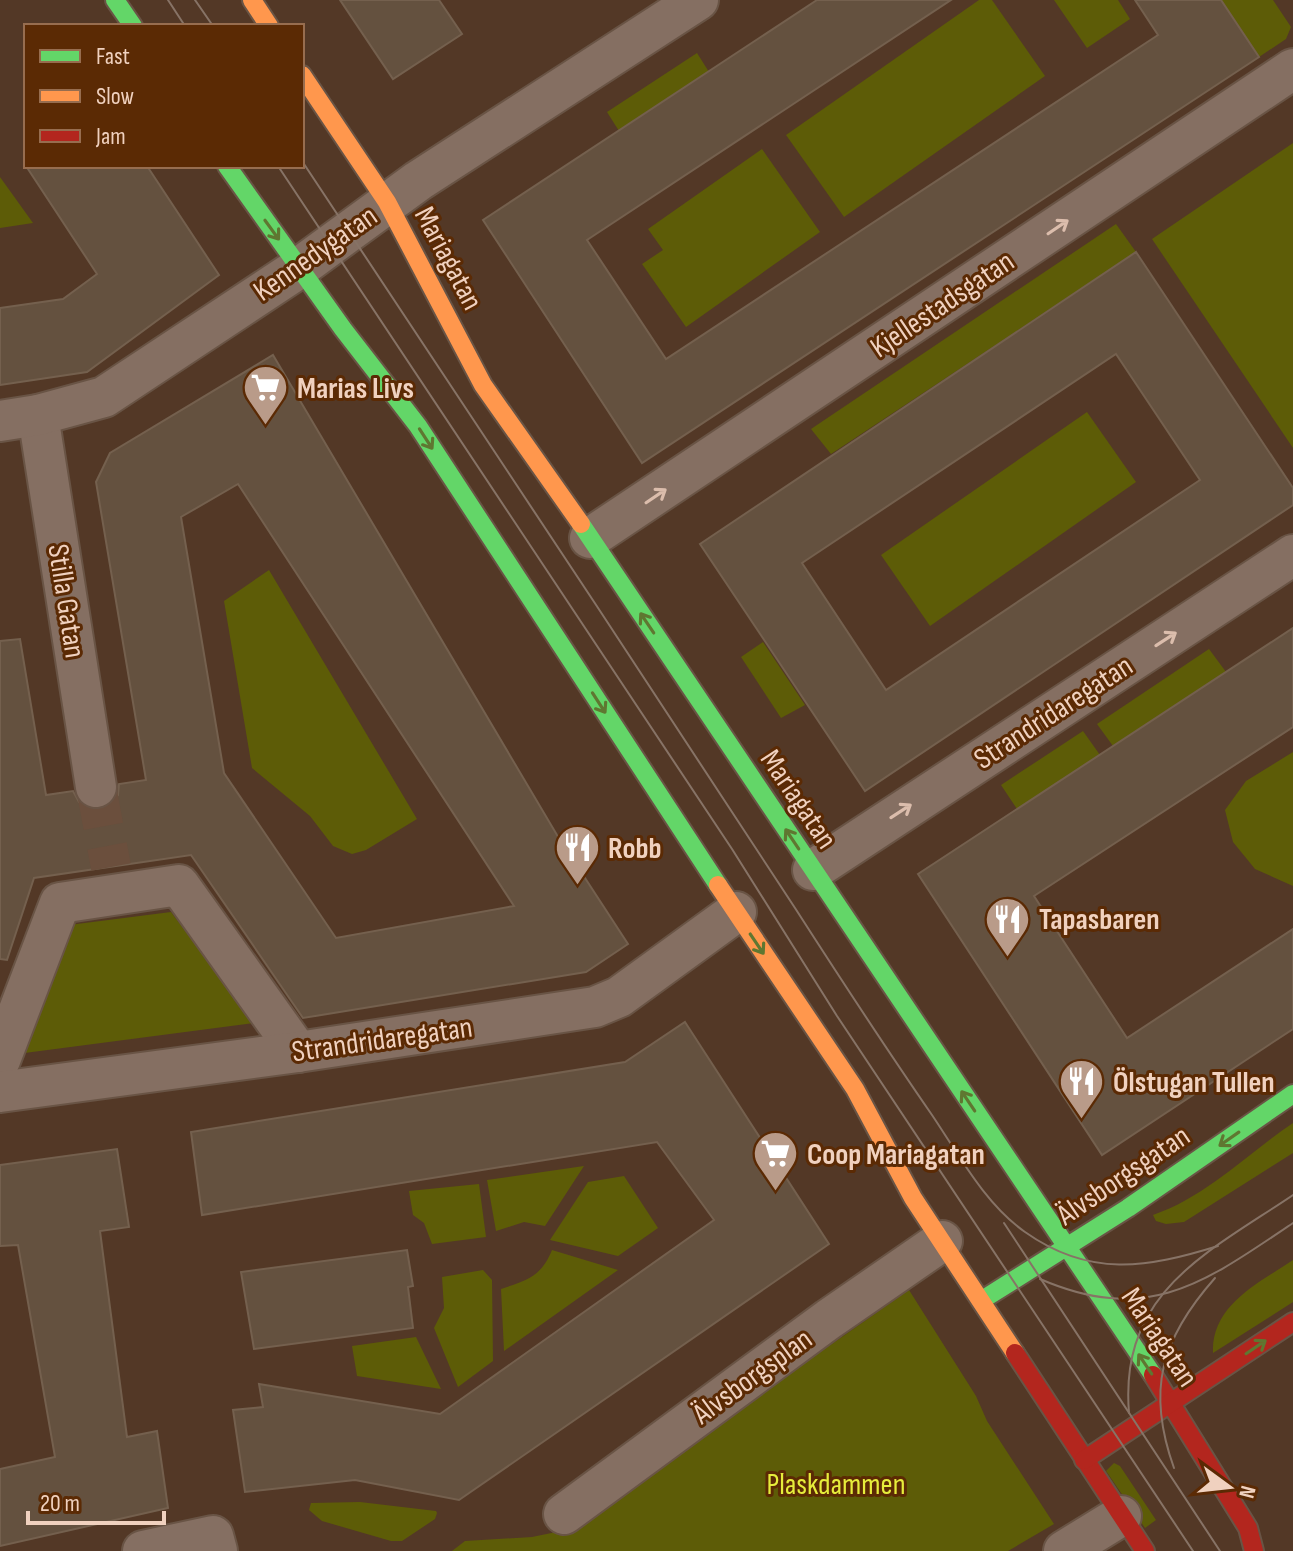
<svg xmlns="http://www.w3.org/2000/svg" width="1293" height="1551" viewBox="0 0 1293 1551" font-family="'Sofia Sans Condensed',sans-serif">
<rect width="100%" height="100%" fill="#533826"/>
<g fill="#5d5c07">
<polygon points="979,0 992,0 1045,76 844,217 786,135"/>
<polygon points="1054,0 1118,0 1130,19 1087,48"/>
<polygon points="1221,0 1273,0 1291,27 1286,39 1259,57"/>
<polygon points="697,53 709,72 619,131 607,112"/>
<polygon points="1293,143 1293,448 1152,239"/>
<polygon points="762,149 820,232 686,327 642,264 663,250 648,229"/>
<polygon points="0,177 33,223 0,228"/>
<polygon points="1116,224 1136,252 831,454 811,429"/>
<polygon points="1087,412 1136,482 930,626 881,555"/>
<polygon points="269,570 417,819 366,850 352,854 333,846 310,816 252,768 224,601"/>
<polygon points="763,642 805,705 781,718 741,657"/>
<polygon points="1209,649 1226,672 1113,746 1097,724"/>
<polygon points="1083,731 1100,755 1017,809 1001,785"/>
<polygon points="1293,752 1293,886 1255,869 1233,842 1225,810 1246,781"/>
<polygon points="171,912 254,1023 17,1054 69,925"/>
<path d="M1293,1123V1153L1184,1222L1166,1224L1156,1221L1153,1215C1206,1197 1247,1154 1293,1123Z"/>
<polygon points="584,1166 545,1226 524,1222 496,1231 487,1180"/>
<polygon points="624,1176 658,1228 618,1256 550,1240 588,1182"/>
<polygon points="479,1184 486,1237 432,1244 424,1223 413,1215 409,1191"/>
<path d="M552,1250L618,1270L504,1351L501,1289C527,1280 541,1277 552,1250Z"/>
<path d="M1293,1260V1302L1213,1353C1211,1305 1259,1283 1293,1260Z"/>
<polygon points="483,1270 492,1280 493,1361 458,1387 434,1328 444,1308 442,1277"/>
<polygon points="909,1290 976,1396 987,1421 1054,1524 1008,1551 452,1551 465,1541 532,1537 566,1530"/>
<polygon points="416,1337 441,1389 357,1376 352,1346"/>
<polygon points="1114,1463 1120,1466 1156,1520 1145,1528 1106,1471"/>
<polygon points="360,1502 436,1511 437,1513 435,1519 402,1541 391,1541 322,1521 309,1510 311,1503"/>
</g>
<g fill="#64513f" stroke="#74604e" stroke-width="2" fill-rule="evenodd">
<polygon points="340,0 439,0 462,34 393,79"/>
<polygon points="817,0 951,0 587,240 666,359 1158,35 1135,0 1221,0 1259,57 642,463 483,220"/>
<polygon points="26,166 147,166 219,275 87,372 0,385 0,308 63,299 97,274"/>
<path d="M1136,252L1293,488V505L865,791L700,544ZM1116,354L1200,480L886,690L802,563Z"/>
<path d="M273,355L557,835L628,944L586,972L303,1018L191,855L34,878L7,960L0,959V641L20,639L46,795L73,791L79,802L88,809L99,810L111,804L118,795L119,784L146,780L96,482L110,453ZM238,484L514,906L336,938L224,773L181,517Z"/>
<polygon points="1293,628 1293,727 1034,896 1127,1038 1293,929 1293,1029 1102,1155 918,874"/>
<polygon points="685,1022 829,1244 459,1500 355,1480 245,1492 233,1410 263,1407 259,1384 440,1414 714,1220 657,1142 202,1215 191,1132 625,1062"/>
<polygon points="117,1149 129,1227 100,1231 127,1437 157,1431 168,1508 0,1546 0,1469 55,1457 18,1245 0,1246 0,1165"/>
<polygon points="407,1250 413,1286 408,1287 413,1328 254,1349 241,1272"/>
</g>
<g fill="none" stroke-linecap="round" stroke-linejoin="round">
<polyline stroke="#6b4f3d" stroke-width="40" stroke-dasharray="40 20" stroke-linecap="butt" points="96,787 111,867"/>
<defs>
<g id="street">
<polyline points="38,415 96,787"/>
<polyline points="0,421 38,415 104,397 299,268 418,181 698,0"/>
<polyline points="590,538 1293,69"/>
<polyline points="813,870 1293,555"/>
<polyline points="0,1060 60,903 179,885 298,1052"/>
<polyline points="0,1092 298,1052 595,1007 619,997 736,912"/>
<polyline points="564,1514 829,1319 942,1241"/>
<polyline points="143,1551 213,1536 217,1551"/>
<polyline points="1064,1551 1121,1516"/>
</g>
<g id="fast">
<polyline points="115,0 133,26"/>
<polyline points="227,166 343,329 418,426 718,885"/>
<polyline points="581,524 1153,1375"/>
<polyline points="982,1300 1128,1208 1293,1094"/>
</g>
<g id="slow">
<polyline points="252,0 269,26"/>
<polyline points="302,75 387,202 483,385 581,524"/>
<polyline points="718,885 855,1089 913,1198 1015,1353"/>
</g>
<g id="jam">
<polyline points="1015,1353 1145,1551"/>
<polyline points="1153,1375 1248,1528 1254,1551"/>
<polyline points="1084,1460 1293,1322"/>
</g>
</defs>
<use href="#street" stroke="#695445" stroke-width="44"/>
<use href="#fast" stroke="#695445" stroke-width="22"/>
<use href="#slow" stroke="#695445" stroke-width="22"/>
<use href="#jam" stroke="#695445" stroke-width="22"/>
<use href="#street" stroke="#856f62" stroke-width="40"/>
<use href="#fast" stroke="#63d668" stroke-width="18"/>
<use href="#slow" stroke="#ff974d" stroke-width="18"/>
<use href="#jam" stroke="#b3261e" stroke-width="18"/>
<g stroke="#877366" stroke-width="2">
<polyline points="168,0 185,26"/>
<polyline points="195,0 213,26"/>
<path d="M302,161C467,410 632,658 795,908C840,978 885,1047 932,1115C959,1155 985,1204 1025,1232C1090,1278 1147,1268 1218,1246"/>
<polyline points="278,166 732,849 837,1016 1193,1551"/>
<polyline points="1004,1223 1220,1551"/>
<path d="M1040,1279C1149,1326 1205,1282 1293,1223"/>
<path d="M1129,1413C1119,1292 1207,1253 1293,1195"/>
<path d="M1174,1468C1146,1390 1161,1339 1215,1278"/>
</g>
</g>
<defs><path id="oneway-shaft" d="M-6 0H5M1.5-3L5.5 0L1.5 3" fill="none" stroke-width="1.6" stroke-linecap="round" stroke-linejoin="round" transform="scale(2)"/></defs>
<g stroke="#dbbdac">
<use href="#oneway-shaft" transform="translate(1058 227) rotate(-34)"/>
<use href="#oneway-shaft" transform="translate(656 496) rotate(-34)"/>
<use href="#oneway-shaft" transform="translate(1166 639) rotate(-33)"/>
<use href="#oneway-shaft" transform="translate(901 811) rotate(-33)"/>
</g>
<g stroke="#5f7731">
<use href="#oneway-shaft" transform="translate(272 230) rotate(54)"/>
<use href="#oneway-shaft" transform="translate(426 439) rotate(57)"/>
<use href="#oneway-shaft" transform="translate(647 623) rotate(-124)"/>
<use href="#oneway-shaft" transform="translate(599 703) rotate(57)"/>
<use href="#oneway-shaft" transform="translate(792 839) rotate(-124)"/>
<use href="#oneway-shaft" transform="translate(757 944) rotate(56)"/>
<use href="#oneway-shaft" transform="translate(968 1101) rotate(-124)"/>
<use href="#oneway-shaft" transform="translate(1229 1139) rotate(145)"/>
<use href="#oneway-shaft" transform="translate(1256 1347) rotate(-34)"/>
<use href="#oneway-shaft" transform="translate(1145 1364) rotate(-124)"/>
</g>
<defs>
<symbol id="supermarket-pin" viewBox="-11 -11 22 30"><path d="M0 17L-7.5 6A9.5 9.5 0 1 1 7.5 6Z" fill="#b99b89" stroke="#5b2a04"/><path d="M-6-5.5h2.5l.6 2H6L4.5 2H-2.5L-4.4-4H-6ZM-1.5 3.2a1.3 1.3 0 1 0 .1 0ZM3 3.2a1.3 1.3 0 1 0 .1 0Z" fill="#fff"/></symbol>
<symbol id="restaurant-pin" viewBox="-11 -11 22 30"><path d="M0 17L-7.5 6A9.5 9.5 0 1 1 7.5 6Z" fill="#b99b89" stroke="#5b2a04"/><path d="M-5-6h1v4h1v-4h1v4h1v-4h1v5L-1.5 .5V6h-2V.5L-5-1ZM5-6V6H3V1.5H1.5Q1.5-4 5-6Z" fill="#fff"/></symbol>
</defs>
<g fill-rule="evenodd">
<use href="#supermarket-pin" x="240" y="362" width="51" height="69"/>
<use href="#restaurant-pin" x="552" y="822" width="51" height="69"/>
<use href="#restaurant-pin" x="982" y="894" width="51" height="69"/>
<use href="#restaurant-pin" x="1056" y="1056" width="51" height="69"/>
<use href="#supermarket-pin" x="750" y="1128" width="51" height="69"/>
</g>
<g text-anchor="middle" stroke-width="6" stroke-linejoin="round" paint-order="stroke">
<g font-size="30" fill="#f0d1bf" stroke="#5b2a04">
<text transform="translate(315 253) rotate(-35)" y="10">Kennedygatan</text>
<text transform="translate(449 258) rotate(62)" y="10">Mariagatan</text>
<text transform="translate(942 304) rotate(-34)" y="10">Kjellestadsgatan</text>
<text transform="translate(67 601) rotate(81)" y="10">Stilla Gatan</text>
<text transform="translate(1053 712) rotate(-33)" y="10">Strandridaregatan</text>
<text transform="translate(799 799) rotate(56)" y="10">Mariagatan</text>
<text transform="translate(382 1039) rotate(-8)" y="10">Strandridaregatan</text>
<text transform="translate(1123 1175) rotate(-34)" y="10">Älvsborgsgatan</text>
<text transform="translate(1160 1337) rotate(56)" y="10">Mariagatan</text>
<text transform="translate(752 1376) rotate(-36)" y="10">Älvsborgsplan</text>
</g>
<g font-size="30" font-weight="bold" fill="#f0d1bf" stroke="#5b2a04" text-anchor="start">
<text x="297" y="398">Marias Livs</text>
<text x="608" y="858">Robb</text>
<text x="1039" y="929">Tapasbaren</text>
<text x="1113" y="1092">Ölstugan Tullen</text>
<text x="807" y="1164">Coop Mariagatan</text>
</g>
<g font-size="30" fill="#e6ed3b" stroke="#5b2a04">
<text x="836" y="1494">Plaskdammen</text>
</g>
</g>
<rect x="24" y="24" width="280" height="144" fill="#5b2a04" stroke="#976d4f" stroke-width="2"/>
<rect x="40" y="50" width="40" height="12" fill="#63d668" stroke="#976d4f" stroke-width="2"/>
<text x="96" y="64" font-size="24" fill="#f0d1bf">Fast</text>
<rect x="40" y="90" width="40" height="12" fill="#ff974d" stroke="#976d4f" stroke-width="2"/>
<text x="96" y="104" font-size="24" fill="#f0d1bf">Slow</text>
<rect x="40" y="130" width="40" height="12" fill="#b3261e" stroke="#976d4f" stroke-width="2"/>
<text x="96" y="144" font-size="24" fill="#f0d1bf">Jam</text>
<g transform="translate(1229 1487) rotate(105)" stroke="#5b2a04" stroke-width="6" paint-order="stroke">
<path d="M0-6L14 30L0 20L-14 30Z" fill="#f0d1bf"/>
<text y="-12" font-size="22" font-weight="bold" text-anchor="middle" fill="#f0d1bf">N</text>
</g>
<path d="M28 1511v12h136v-12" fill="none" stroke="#f0d1bf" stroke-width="4"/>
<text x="40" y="1511" font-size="24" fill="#f0d1bf" stroke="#5b2a04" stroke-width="6" paint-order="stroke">20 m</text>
</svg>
